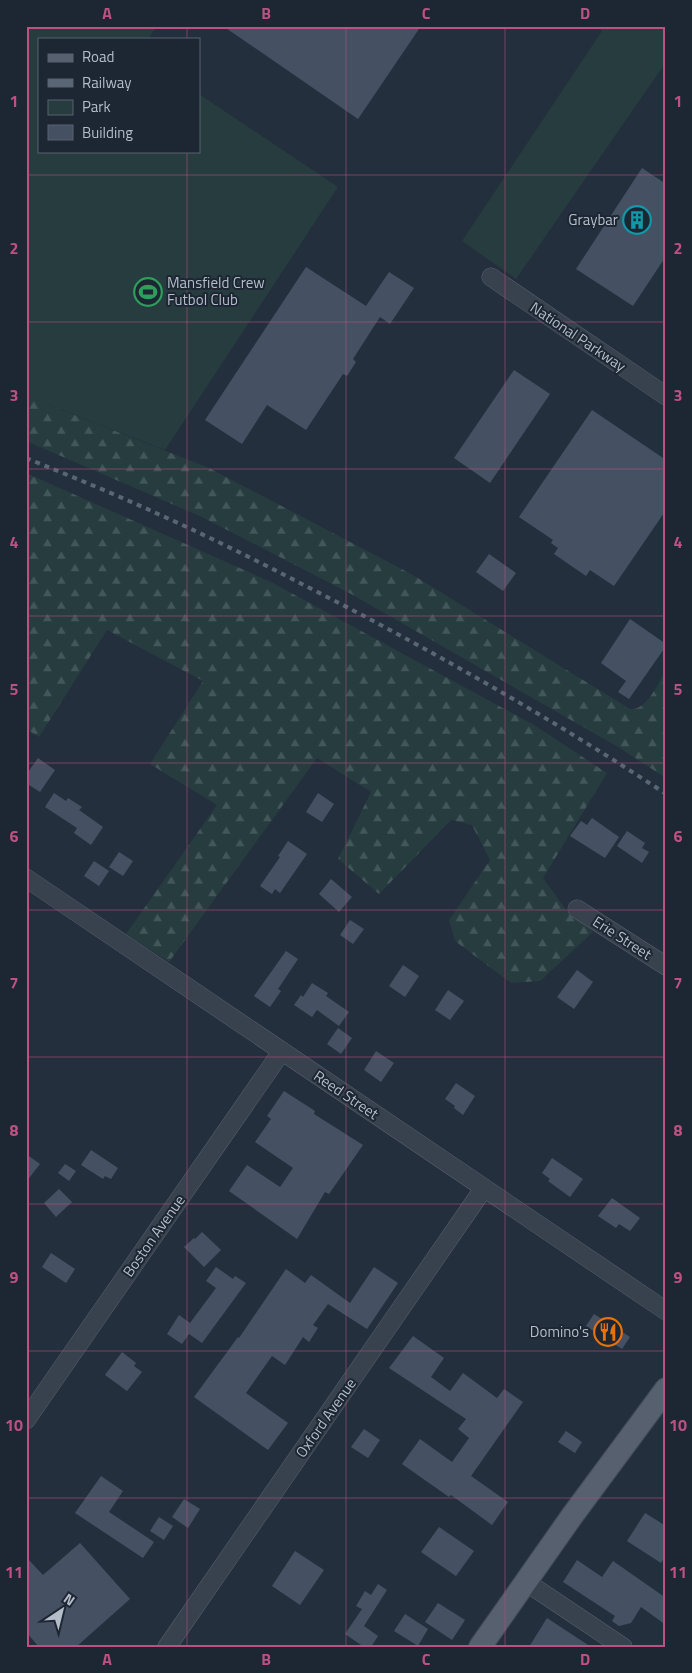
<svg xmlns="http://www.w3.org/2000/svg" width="692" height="1673" viewBox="0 0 692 1673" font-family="'Titillium Web',sans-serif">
<defs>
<pattern id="forest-firs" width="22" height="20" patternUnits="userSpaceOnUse" patternTransform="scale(1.25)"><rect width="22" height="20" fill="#263c3f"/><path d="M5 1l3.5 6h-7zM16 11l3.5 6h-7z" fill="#435659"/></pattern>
</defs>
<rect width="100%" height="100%" fill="#242f3e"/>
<g fill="#263c3f">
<polygon points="26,26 157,26 148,39 39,39 39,151 199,151 199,94 338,187 165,450 26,396"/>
<polygon points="596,26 666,26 666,62 516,279 462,241 602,31"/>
</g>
<g fill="url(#forest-firs)">
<path d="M26,396L209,468L413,575L630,709C647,711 658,683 666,670V778L618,747L353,595L202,517L26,441Z"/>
<polygon points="26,473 271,582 534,725 607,773 543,878 566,910 593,932 540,981 511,983 455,941 449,920 490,860 472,825 451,820 379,894 338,859 371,792 317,758 169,962 126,934 217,805 150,764 203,681 107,630 39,737 26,729"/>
</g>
<g fill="#455162">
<polygon points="223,26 421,26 358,119"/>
<polygon points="642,168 666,184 666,256 633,306 576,269"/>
<polygon points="306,267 366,306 389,272 414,288 390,324 380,317 353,359 356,362 347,376 343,374 306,430 267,405 242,444 205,420"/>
<polygon points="514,370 550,394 490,483 454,458"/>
<polygon points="592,410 666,460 666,510 614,586 590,570 586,576 554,554 558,548 551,543 553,540 519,517"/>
<polygon points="489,554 516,573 503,591 476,572"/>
<polygon points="630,619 666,644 666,646 629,699 618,692 626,681 601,663"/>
<polygon points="38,758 55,770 40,792 26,783 26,775"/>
<polygon points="54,793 66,801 68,798 82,807 79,810 103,827 91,845 74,833 77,828 45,807"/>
<polygon points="318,793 334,804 322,822 306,812"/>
<polygon points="592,818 619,837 605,858 570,836 581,821 587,825"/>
<polygon points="627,831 645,843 642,848 649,852 642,863 617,846"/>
<polygon points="288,841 307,854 280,893 275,889 272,894 260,886 280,857 278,856"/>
<polygon points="119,852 133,861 123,876 109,867"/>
<polygon points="94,861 109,871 99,886 84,876"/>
<polygon points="331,879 352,897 339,912 319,894"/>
<polygon points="350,920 364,929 353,944 340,935"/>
<polygon points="286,951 298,959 278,989 281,991 270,1007 254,996"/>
<polygon points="403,965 419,976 405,997 389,986"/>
<polygon points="577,970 593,982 574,1009 557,997"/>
<polygon points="312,983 328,993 326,996 349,1012 339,1026 317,1010 312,1017 294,1005 301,995 303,997"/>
<polygon points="448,990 464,1001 450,1020 435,1010"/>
<polygon points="338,1028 352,1038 341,1054 327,1044"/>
<polygon points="376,1051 394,1063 381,1082 364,1070"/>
<polygon points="456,1083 475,1096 463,1115 454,1108 455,1106 445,1099"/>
<polygon points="284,1091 315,1111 314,1114 363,1145 329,1194 325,1192 297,1239 229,1191 247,1165 280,1187 293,1168 255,1142 271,1119 267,1116"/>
<polygon points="91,1150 118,1168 111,1179 105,1176 103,1179 81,1165"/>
<polygon points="26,1154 40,1164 26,1182"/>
<polygon points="552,1158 583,1179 570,1197 548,1181 550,1179 542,1173"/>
<polygon points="65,1164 76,1171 69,1181 58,1173"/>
<polygon points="59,1189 72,1202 56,1217 44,1203"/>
<polygon points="612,1198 640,1218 630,1231 619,1224 616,1228 598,1216"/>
<polygon points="202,1232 221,1250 204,1267 184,1247 194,1238 195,1239"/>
<polygon points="51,1253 75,1269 66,1283 42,1267"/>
<polygon points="216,1267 233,1279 235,1276 246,1283 202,1343 189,1334 182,1344 167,1334 179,1315 190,1323 216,1288 206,1281"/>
<polygon points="374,1267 398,1283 367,1329 328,1304 313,1325 318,1328 309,1342 303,1337 285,1365 272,1356 246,1393 288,1423 268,1450 194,1397 238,1337 239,1338 286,1269 305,1283 311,1275 350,1303"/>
<polygon points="594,1314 630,1337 622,1349 586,1326"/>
<polygon points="413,1336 444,1358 431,1377 450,1391 463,1373 497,1398 504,1389 523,1402 471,1476 508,1502 492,1525 451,1495 449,1497 402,1464 420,1439 452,1462 469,1438 458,1429 466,1419 389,1368"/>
<polygon points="122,1352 136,1363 134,1366 142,1372 127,1391 105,1375"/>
<polygon points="364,1429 380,1440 368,1458 351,1447"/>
<polygon points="566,1431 582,1442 575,1453 558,1442"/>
<polygon points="101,1476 123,1491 109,1512 154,1542 143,1558 75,1513"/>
<polygon points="184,1499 200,1509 188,1528 172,1517"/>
<polygon points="645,1513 666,1526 666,1555 661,1563 627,1541"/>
<polygon points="159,1517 173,1526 164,1540 150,1531"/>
<polygon points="439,1527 474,1551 456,1576 421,1552"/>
<polygon points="80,1543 130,1599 76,1647 39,1647 26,1632 26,1557 43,1575"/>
<polygon points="295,1551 324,1570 300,1605 272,1586"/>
<polygon points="577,1560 602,1577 613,1561 666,1598 666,1625 641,1607 631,1623 619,1626 612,1621 615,1616 563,1582"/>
<polygon points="378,1584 387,1590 364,1626 378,1636 371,1647 364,1647 345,1634 362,1609 356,1606 365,1591 371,1595"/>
<polygon points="438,1603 465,1620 452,1640 425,1622"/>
<polygon points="405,1614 428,1629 418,1646 394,1631"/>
<polygon points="547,1618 591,1647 529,1647"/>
</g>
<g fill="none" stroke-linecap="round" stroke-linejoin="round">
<defs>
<g id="minor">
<polyline points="491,277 666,396"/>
<polyline points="26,878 666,1311"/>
<polyline points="577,909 666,966"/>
<polyline points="26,1420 282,1051"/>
<polyline points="526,1582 623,1647"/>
<polyline points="167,1647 484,1188"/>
</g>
<polyline id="major" points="480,1647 572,1516 666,1389"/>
</defs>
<use href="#minor" stroke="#565f6c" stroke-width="19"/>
<use href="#major" stroke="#414a57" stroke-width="24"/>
<use href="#minor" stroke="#38414e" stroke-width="18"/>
<use href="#major" stroke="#56606e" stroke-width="22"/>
<path stroke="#5a6575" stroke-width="4" stroke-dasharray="5 5" stroke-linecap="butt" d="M26,458C70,476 115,494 158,514C228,545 296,581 364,616C467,671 568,729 666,794"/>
</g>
<path fill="none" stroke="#bd5182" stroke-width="1" stroke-opacity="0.55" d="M187,26V39M346,26V1647M505,26V1647M187,151V1647M26,175H666M26,322H666M26,469H666M26,616H666M26,763H666M26,910H666M26,1057H666M26,1204H666M26,1351H666M26,1498H666"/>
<defs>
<symbol id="building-ring" viewBox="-11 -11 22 22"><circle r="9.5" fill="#1d2633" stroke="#0f9aa8" stroke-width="1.5"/><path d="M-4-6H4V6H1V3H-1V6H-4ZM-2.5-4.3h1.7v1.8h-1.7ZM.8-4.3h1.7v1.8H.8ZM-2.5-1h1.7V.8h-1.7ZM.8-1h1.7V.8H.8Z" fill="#0f9aa8"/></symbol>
<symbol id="stadium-ring" viewBox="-11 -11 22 22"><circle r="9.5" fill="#1d2633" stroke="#2e9e5b" stroke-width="1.5"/><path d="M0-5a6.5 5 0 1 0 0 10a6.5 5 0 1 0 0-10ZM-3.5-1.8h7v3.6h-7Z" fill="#2e9e5b"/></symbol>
<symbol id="restaurant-ring" viewBox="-11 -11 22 22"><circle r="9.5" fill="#1d2633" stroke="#e8710a" stroke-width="1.5"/><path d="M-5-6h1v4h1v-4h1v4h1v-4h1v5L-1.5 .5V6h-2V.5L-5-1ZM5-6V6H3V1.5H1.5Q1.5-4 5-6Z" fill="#e8710a"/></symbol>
</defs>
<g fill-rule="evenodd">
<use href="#building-ring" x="621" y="204" width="32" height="32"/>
<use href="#stadium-ring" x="132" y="276" width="32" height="32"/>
<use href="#restaurant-ring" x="592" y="1316" width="32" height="32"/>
</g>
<g text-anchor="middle" stroke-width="4" stroke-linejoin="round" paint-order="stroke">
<g font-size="15" fill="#b4bcc9" stroke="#1d2633" text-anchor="end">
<text x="618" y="225">Graybar</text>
<text x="167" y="288" text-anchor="start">Mansfield Crew<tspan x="167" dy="17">Futbol Club</tspan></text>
<text x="589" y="1337">Domino's</text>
</g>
<g font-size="15" fill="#b4bcc9" stroke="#1d2633">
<text transform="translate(578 337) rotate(34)" y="5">National Parkway</text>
<text transform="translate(622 938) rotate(33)" y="5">Erie Street</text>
<text transform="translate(346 1095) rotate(34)" y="5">Reed Street</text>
<text transform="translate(154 1236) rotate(-55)" y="5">Boston Avenue</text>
<text transform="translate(326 1418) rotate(-55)" y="5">Oxford Avenue</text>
</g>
</g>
<rect width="692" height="1673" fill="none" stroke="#1d2633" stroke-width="55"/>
<rect x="38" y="38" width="162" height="115" fill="#1d2633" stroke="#59626f"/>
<rect x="48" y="54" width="25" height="8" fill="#56606e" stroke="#59626f"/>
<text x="82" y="62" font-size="15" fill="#b4bcc9">Road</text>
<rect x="48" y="79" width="25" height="8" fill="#5a6575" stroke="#59626f"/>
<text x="82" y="88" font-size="15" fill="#b4bcc9">Railway</text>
<rect x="48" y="100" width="25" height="15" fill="#263c3f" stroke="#59626f"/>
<text x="82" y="112" font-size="15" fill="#b4bcc9">Park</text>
<rect x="48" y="125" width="25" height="15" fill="#455162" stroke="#59626f"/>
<text x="82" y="138" font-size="15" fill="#b4bcc9">Building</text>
<g transform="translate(62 1610) rotate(35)" stroke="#1d2633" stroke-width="4" paint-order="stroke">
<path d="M0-4L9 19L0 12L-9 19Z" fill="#b4bcc9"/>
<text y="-8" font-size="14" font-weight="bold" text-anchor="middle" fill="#b4bcc9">N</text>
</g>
<rect x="28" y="28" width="636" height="1618" fill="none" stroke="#bd5182" stroke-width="2"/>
<g font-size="16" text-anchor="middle" font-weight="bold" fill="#bd5182">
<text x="107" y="19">A</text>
<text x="266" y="19">B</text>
<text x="426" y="19">C</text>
<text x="585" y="19">D</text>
<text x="14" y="107">1</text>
<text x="678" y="107">1</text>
<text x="14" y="254">2</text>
<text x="678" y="254">2</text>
<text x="14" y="401">3</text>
<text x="678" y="401">3</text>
<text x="14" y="548">4</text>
<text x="678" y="548">4</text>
<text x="14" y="695">5</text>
<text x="678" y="695">5</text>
<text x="14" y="842">6</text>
<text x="678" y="842">6</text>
<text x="14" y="989">7</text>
<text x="678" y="989">7</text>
<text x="14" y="1136">8</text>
<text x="678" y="1136">8</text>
<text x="14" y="1283">9</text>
<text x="678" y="1283">9</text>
<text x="14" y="1431">10</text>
<text x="678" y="1431">10</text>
<text x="14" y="1578">11</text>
<text x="678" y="1578">11</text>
<text x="107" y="1665">A</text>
<text x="266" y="1665">B</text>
<text x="426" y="1665">C</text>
<text x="585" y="1665">D</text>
</g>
</svg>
